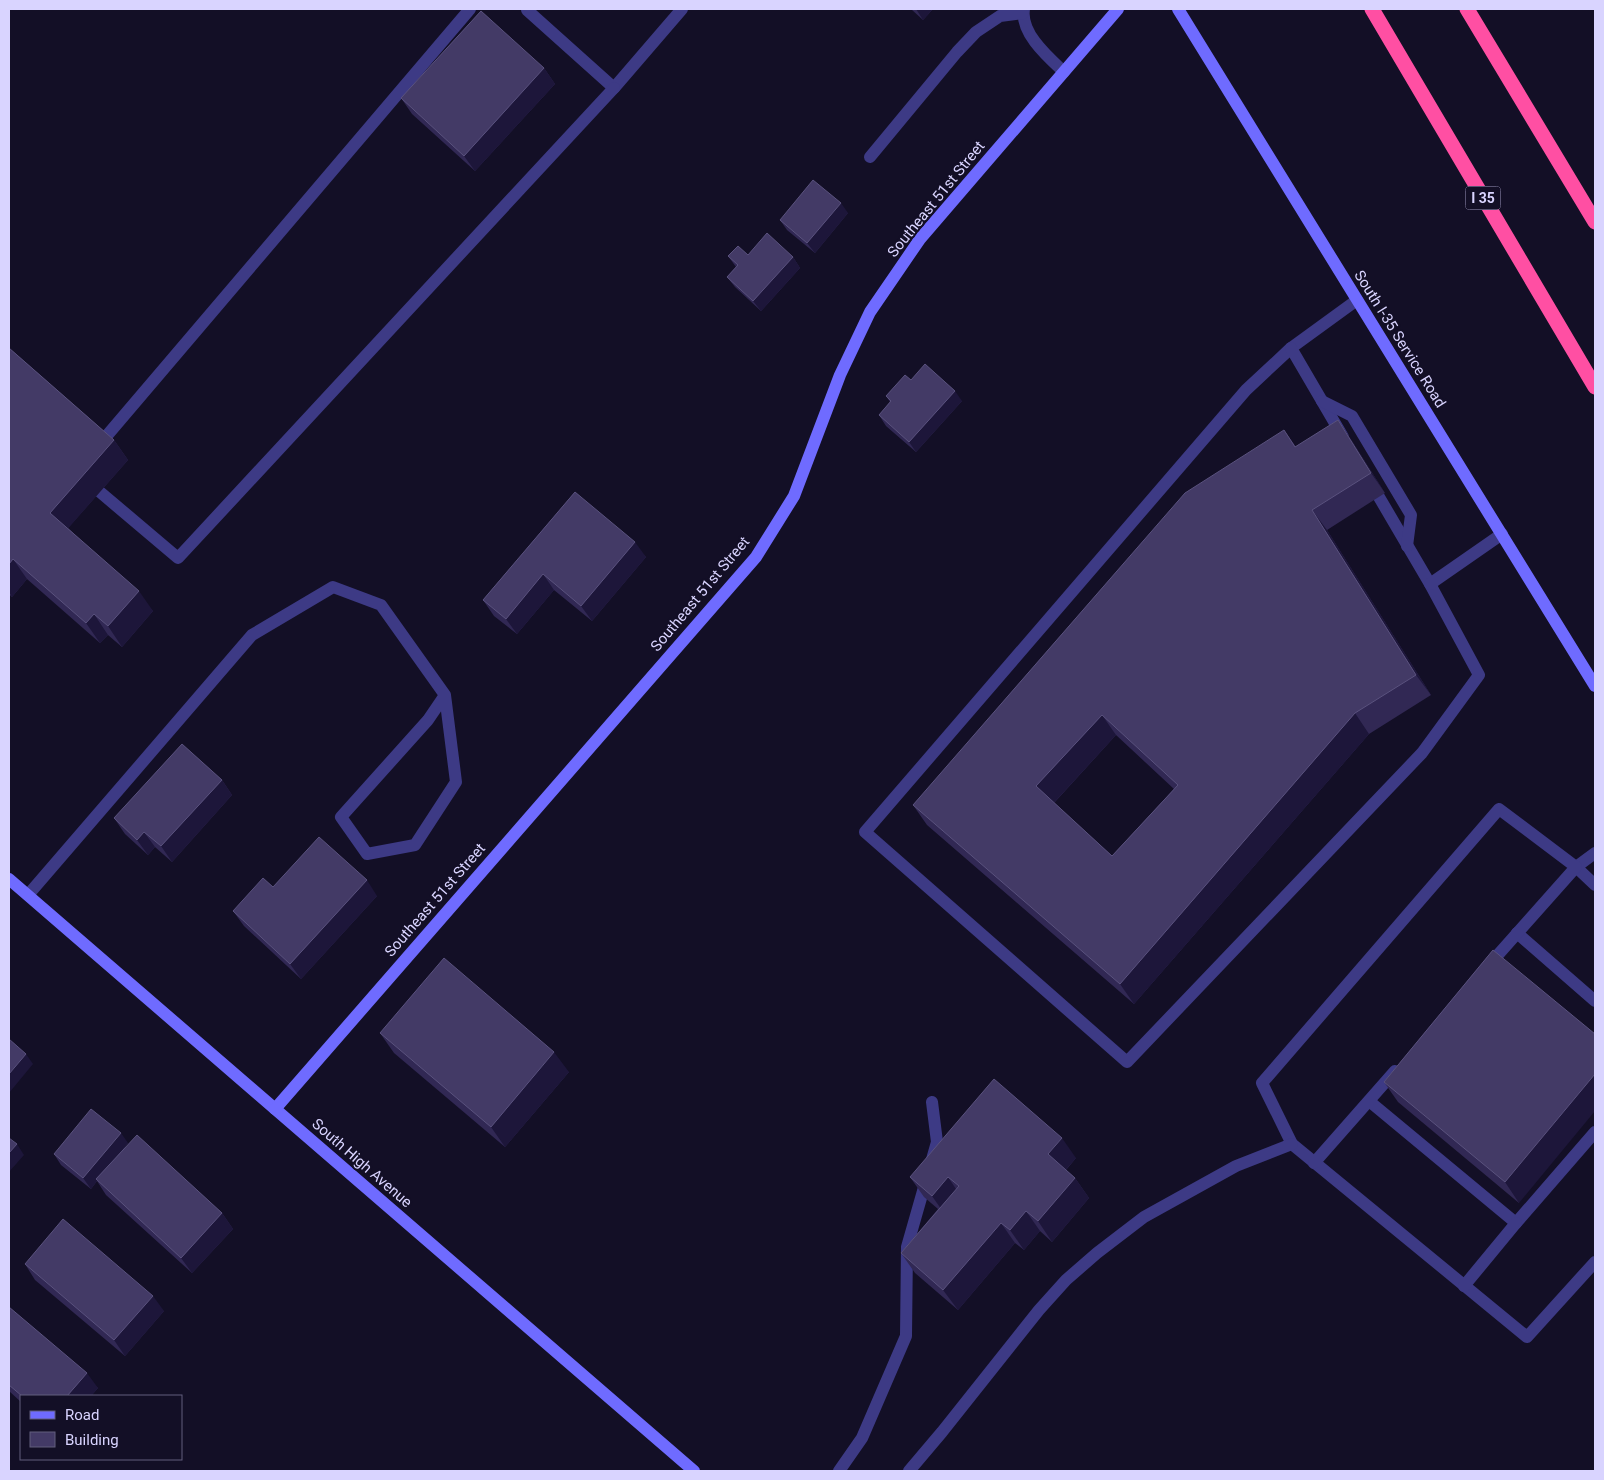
<svg xmlns="http://www.w3.org/2000/svg" width="1604" height="1480" viewBox="0 0 1604 1480" font-family="Roboto,sans-serif">
<rect width="100%" height="100%" fill="#130f26"/>
<g fill="none" stroke-linecap="round" stroke-linejoin="round">
<g stroke="#3d3a85" stroke-width="12">
<polyline points="528,9 527,10 614,88 682,9"/>
<path d="M1024,9C1020,33 1048,57 1064,72"/>
<polyline points="870,157 957,52 976,32 1000,16 1023,13"/>
<polyline points="1357,300 1291,348 1246,390 865,832 1127,1062 1422,753 1479,675 1430,584 1379,497"/>
<polyline points="1291,348 1343,437"/>
<polyline points="1322,401 1352,416 1411,515 1407,546"/>
<polyline points="104,439 470,9"/>
<polyline points="100,492 178,558 614,88"/>
<polyline points="1430,584 1502,534"/>
<polyline points="1595,853 1576,867 1595,885"/>
<polyline points="28,895 252,635 333,587 381,605 445,695 456,782 415,845 367,854 341,817 428,720 445,695"/>
<polyline points="1517,933 1595,1001"/>
<polyline points="1488,966 1576,867 1499,809 1262,1083 1292,1144 1527,1337 1595,1262"/>
<polyline points="1369,1101 1516,1223 1595,1132"/>
<polyline points="1314,1163 1395,1071"/>
<polyline points="1464,1286 1516,1223"/>
<polyline points="839,1471 862,1438 906,1336 907,1247 937,1142 932,1102"/>
<polyline points="909,1471 942,1432 1039,1310 1066,1280 1097,1253 1144,1217 1236,1166 1292,1144"/>
</g>
<g stroke="#6f6bff" stroke-width="12">
<polyline points="1178,9 1595,686"/>
<polyline points="9,879 694,1471"/>
<polyline points="275,1109 756,557 794,496 840,375 870,312 920,239 1118,9"/>
</g>
<g stroke="#ff4fa3" stroke-width="15">
<polyline points="1372,9 1595,387"/>
<polyline points="1467,9 1595,222"/>
</g>
</g>
<g fill="#312854" fill-rule="evenodd">
<polygon points="911,9 933,9 923,20"/>
<polygon points="544,68 555,84 475,171 412,114 401,98"/>
<polygon points="848,213 815,253 787,230 780,220"/>
<polygon points="748,255 793,257 800,268 761,311 735,287 727,277 736,267 728,256"/>
<polygon points="9,348 114,440 128,460 68,528 153,611 122,647 108,635 100,643 27,579 12,597 9,594"/>
<polygon points="886,396 962,401 916,452 886,426 879,415 890,402"/>
<path d="M1338,420L1352,441L1385,493L1327,530L1431,695L1369,734L1134,1004L927,825L913,805L1284,430L1296,447ZM1116,735L1174,789L1112,856L1054,803Z"/>
<polygon points="575,492 646,557 592,621 554,590 517,634 494,616 483,600"/>
<polygon points="222,780 232,795 172,862 155,847 148,855 125,834 114,818"/>
<polygon points="273,887 377,896 301,979 244,926 233,911"/>
<polygon points="1493,950 1519,1203 1398,1102 1384,1082"/>
<polygon points="380,1033 569,1072 505,1147 394,1053"/>
<polygon points="128,1143 121,1152 222,1213 233,1229 192,1273 106,1195 97,1181 91,1189 61,1165 54,1154"/>
<polygon points="1076,1158 1066,1170 1075,1178 1089,1198 1052,1242 1040,1231 1024,1250 1015,1243 958,1310 915,1273 901,1253 938,1209 924,1197 910,1177"/>
<polygon points="25,1264 164,1311 125,1356 35,1280"/>
<polygon points="9,1307 98,1388 91,1396 21,1396 21,1402 9,1391"/>
</g>
<g fill="#1d163a">
<polygon points="916,9 933,9 923,20"/>
<polygon points="544,68 555,84 475,171 464,156"/>
<polygon points="841,203 848,213 815,253 807,243"/>
<polygon points="793,257 800,268 761,311 753,301"/>
<polygon points="955,391 962,401 916,452 909,442"/>
<polygon points="1338,420 1352,441 1385,493 1371,473"/>
<polygon points="114,440 128,460 64,533 50,513"/>
<polygon points="1312,510 1327,530 1431,695 1416,675"/>
<polygon points="635,542 646,557 592,621 581,606"/>
<polygon points="13,559 27,579 12,597 9,592 9,564"/>
<polygon points="543,574 554,590 517,634 506,619"/>
<polygon points="139,591 153,611 122,647 108,626"/>
<polygon points="94,614 108,635 100,643 86,623"/>
<polygon points="1355,713 1369,734 1134,1004 1120,984"/>
<polygon points="1102,715 1116,735 1050,807 1036,786"/>
<polygon points="222,780 232,795 172,862 161,846"/>
<polygon points="144,832 155,847 148,855 137,840"/>
<polygon points="367,880 377,896 301,979 290,964"/>
<polygon points="554,1052 569,1072 505,1147 491,1127"/>
<polygon points="26,1054 33,1064 9,1093 9,1074"/>
<polygon points="1595,1074 1595,1111 1519,1203 1505,1182"/>
<polygon points="121,1133 128,1143 97,1181 96,1179 97,1181 91,1189 83,1178"/>
<polygon points="1062,1138 1076,1158 1062,1174 1048,1154"/>
<polygon points="17,1144 24,1155 9,1172 9,1153"/>
<polygon points="948,1177 962,1198 946,1216 932,1196"/>
<polygon points="1075,1178 1089,1198 1052,1242 1038,1221"/>
<polygon points="1026,1211 1040,1231 1024,1250 1010,1230"/>
<polygon points="222,1213 233,1229 192,1273 181,1258"/>
<polygon points="1001,1223 1015,1243 958,1310 943,1290"/>
<polygon points="153,1296 164,1311 125,1356 114,1340"/>
<polygon points="87,1373 98,1388 91,1396 67,1396"/>
</g>
<g fill="#433a66" stroke="#5a527e" fill-rule="evenodd">
<polygon points="481,11 544,68 464,156 401,98"/>
<polygon points="813,180 841,203 807,243 780,220"/>
<polygon points="767,233 793,257 753,301 727,277 738,265 728,256 738,246 748,255"/>
<polygon points="9,348 114,440 50,513 139,591 108,626 94,614 86,623 13,559 9,564"/>
<polygon points="925,364 955,391 909,442 879,415 891,401 886,396 905,375 911,380"/>
<path d="M1338,420L1371,473L1312,510L1416,675L1355,713L1120,984L913,805L1185,493L1284,430L1295,447ZM1102,715L1178,785L1112,856L1036,786Z"/>
<polygon points="575,492 635,542 581,606 543,574 506,619 483,600"/>
<polygon points="182,744 222,780 161,846 144,832 137,840 114,818"/>
<polygon points="319,837 367,880 290,964 233,911 263,878 273,887"/>
<polygon points="1493,950 1595,1034 1595,1074 1505,1182 1384,1082"/>
<polygon points="444,958 554,1052 491,1127 380,1033"/>
<polygon points="9,1039 26,1054 9,1074"/>
<polygon points="994,1079 1062,1138 1048,1154 1075,1178 1038,1221 1026,1211 1010,1230 1001,1223 943,1290 901,1253 959,1186 948,1177 932,1196 910,1177"/>
<polygon points="91,1109 121,1133 83,1178 54,1154"/>
<polygon points="137,1135 222,1213 181,1258 96,1179"/>
<polygon points="9,1138 17,1144 9,1153"/>
<polygon points="63,1219 153,1296 114,1340 25,1264"/>
<polygon points="9,1307 87,1373 67,1396 22,1396 9,1385"/>
</g>
<g text-anchor="middle" stroke-width="4" stroke-linejoin="round" paint-order="stroke">
<rect fill="#130f26" stroke="#9e99be" stroke-width="1" x="1465.5" y="186.5" width="35" height="23" rx="4"/>
<g font-size="14" font-weight="bold" fill="#d9d4ff">
<text x="1483" y="203">I 35</text>
</g>
<g font-size="15" fill="#d9d4ff" stroke="#130f26">
<text transform="translate(936 199) rotate(-51)" y="5">Southeast 51st Street</text>
<text transform="translate(1400 339) rotate(58)" y="5">South I-35 Service Road</text>
<text transform="translate(700 594) rotate(-50)" y="5">Southeast 51st Street</text>
<text transform="translate(435 900) rotate(-49)" y="5">Southeast 51st Street</text>
<text transform="translate(362 1163) rotate(41)" y="5">South High Avenue</text>
</g>
</g>
<rect width="1604" height="1480" fill="none" stroke="#d9d4ff" stroke-width="20"/>
<rect x="20" y="1395" width="162" height="65" fill="#130f26" stroke="#625e7d"/>
<rect x="30" y="1411" width="25" height="8" fill="#6f6bff" stroke="#625e7d"/>
<text x="65" y="1420" font-size="15" fill="#d9d4ff">Road</text>
<rect x="30" y="1432" width="25" height="15" fill="#433a66" stroke="#625e7d"/>
<text x="65" y="1445" font-size="15" fill="#d9d4ff">Building</text>
</svg>
